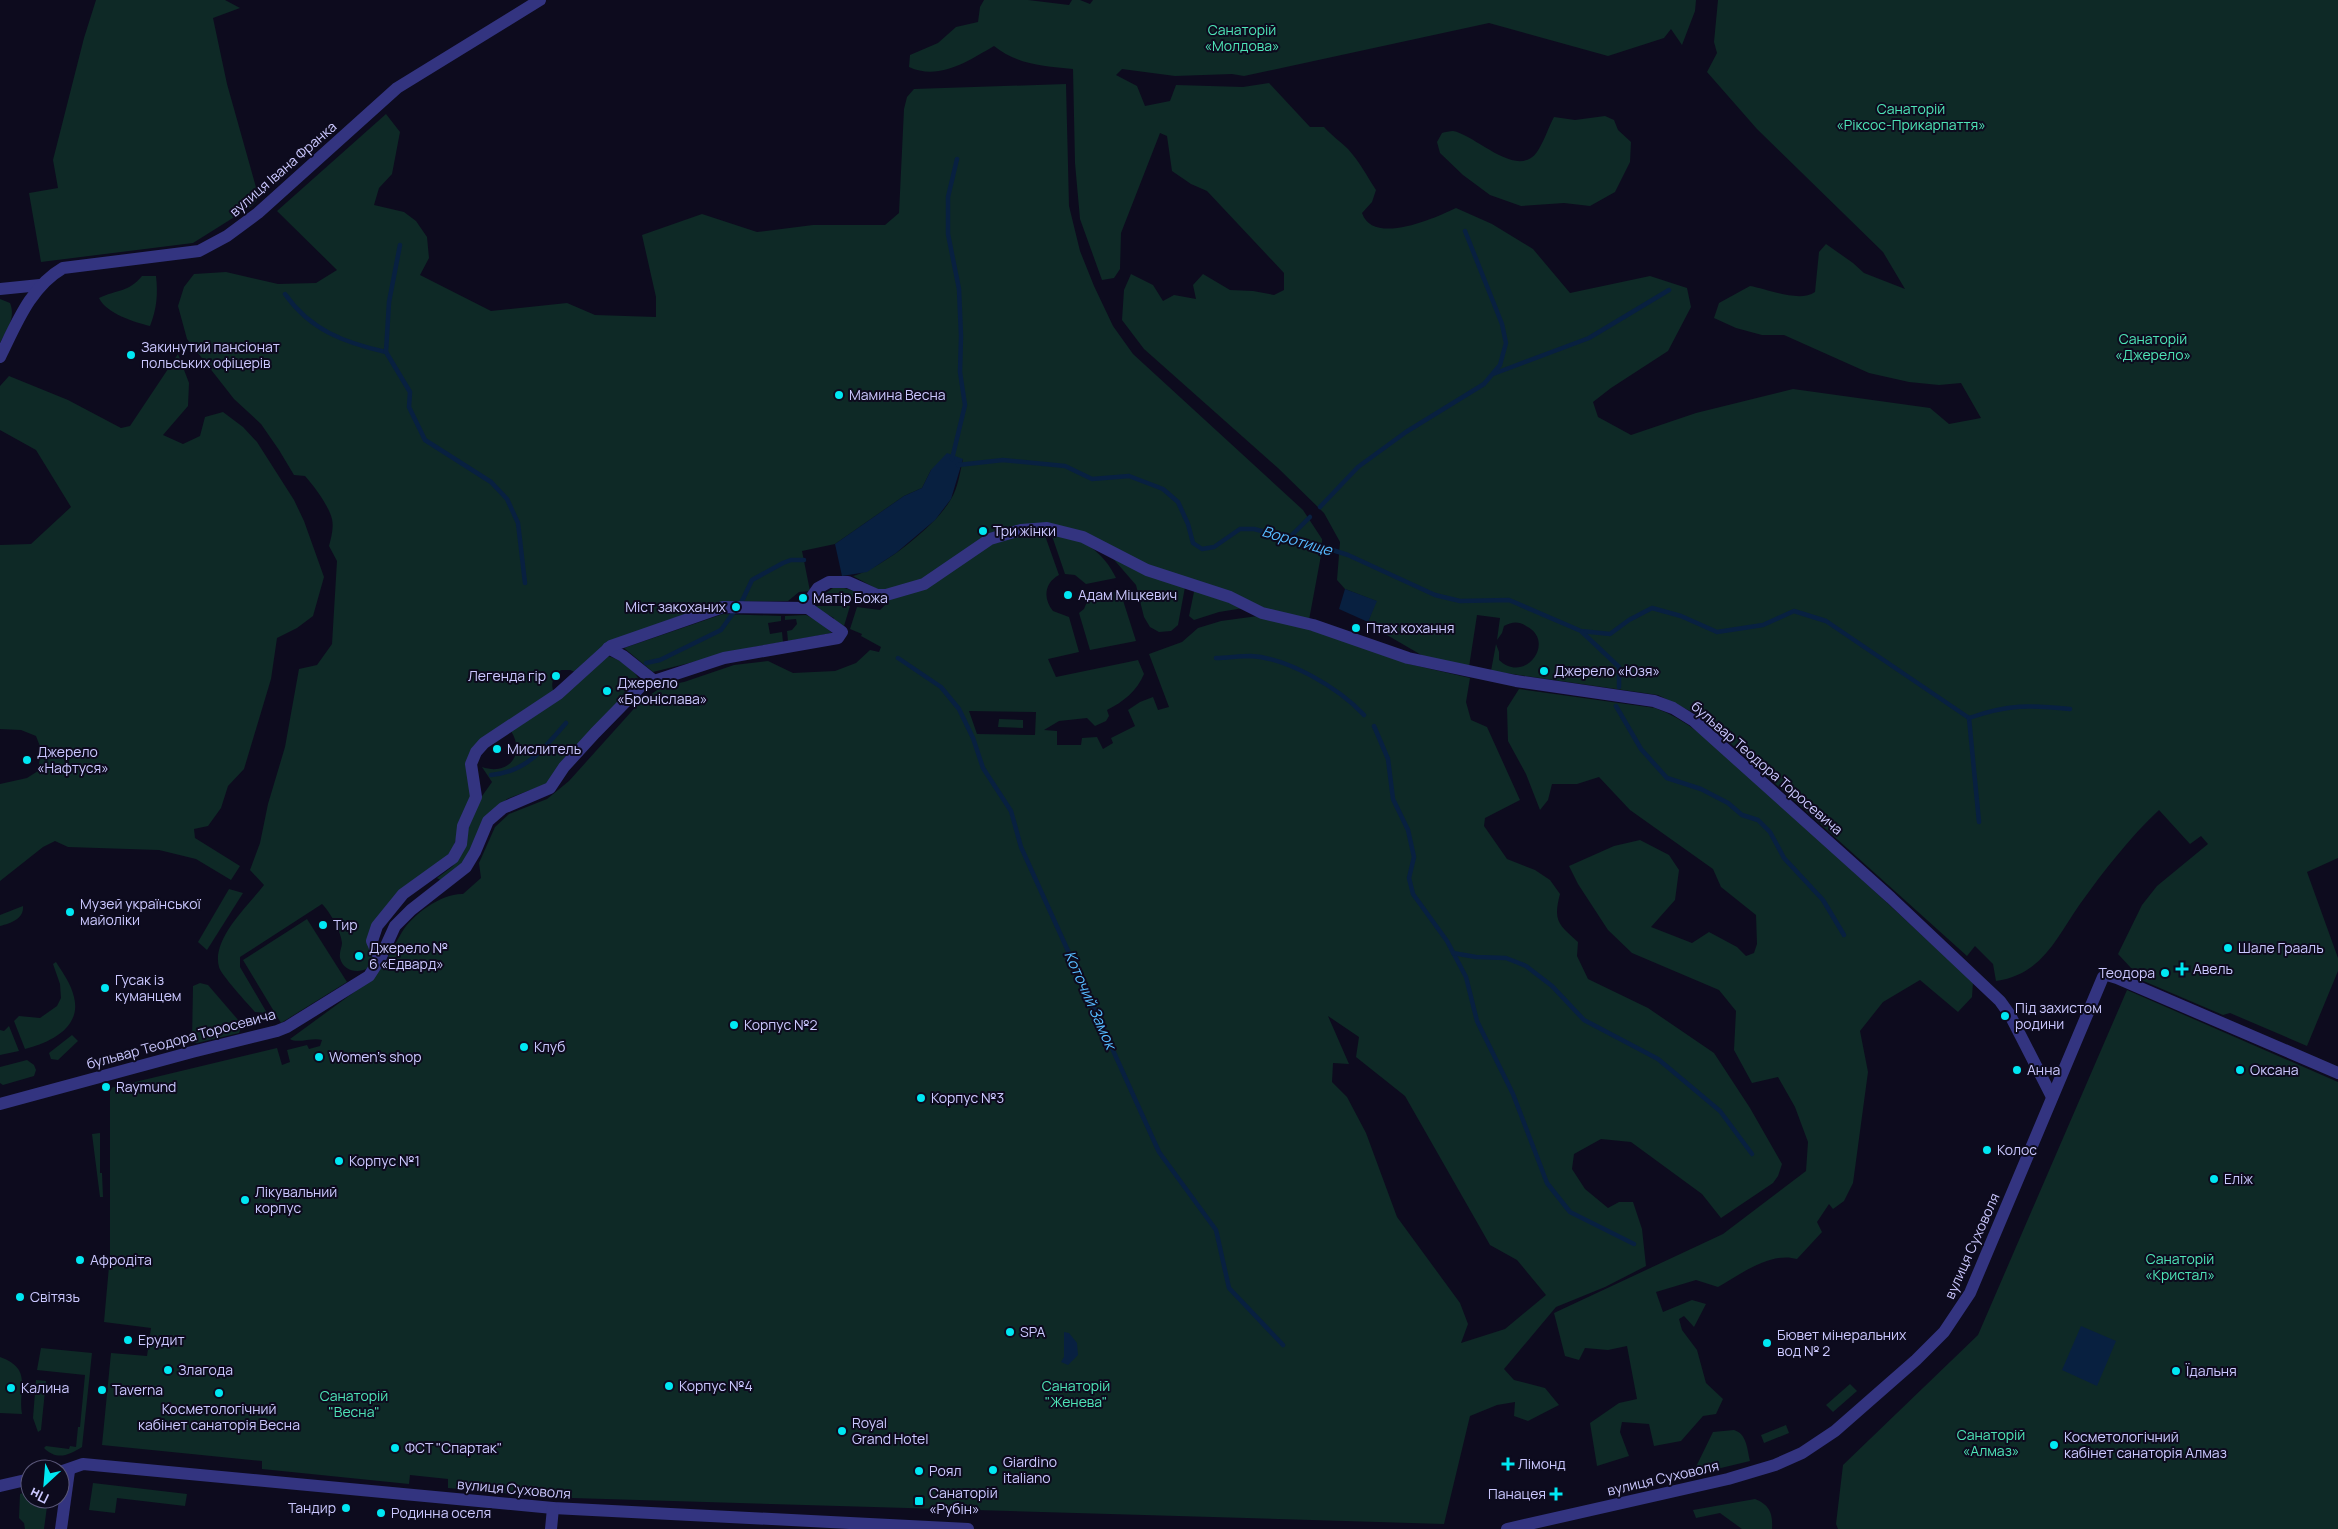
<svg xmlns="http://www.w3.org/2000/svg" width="2338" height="1529" viewBox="0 0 2338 1529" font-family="Manrope,sans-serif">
<rect width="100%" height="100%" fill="#0d0b1e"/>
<g fill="#0e2926" fill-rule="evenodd">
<polygon points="96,0 225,0 240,8 213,18 227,84 259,198 252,206 193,243 41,262 29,193 58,188 53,160 84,38"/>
<path d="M984,0H1028L1069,5L1072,0H1080L1090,4L1093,0H1696L1695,11L1682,45L1671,29L1664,38L1608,56L1489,23L1244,76L1232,74L1175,76L1122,69L1116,75L1137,86L1145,106L1170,101L1176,85L1243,87L1269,83L1310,127H1324C1332,136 1340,141 1348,149C1359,161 1367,176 1376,190L1372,202L1362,213C1373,246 1435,218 1456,208L1492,224L1533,249L1570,293L1650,276L1687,288L1691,307L1668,351L1611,388L1593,402L1598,417L1631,435L1696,413L1793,389L1930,408L1949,424L1981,418L1961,383L1939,385L1909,382L1869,373L1784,335H1762L1736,328L1714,318L1719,303L1750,286C1768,289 1799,303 1815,292L1819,252L1826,244L1853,263L1864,273L1905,289L1883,252L1757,129L1707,72L1717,53L1714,42L1718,0H2338V858L2307,872L2338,958V971L2307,1046L2230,1013L2223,1015L2134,977L2137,971L2131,968L2118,954L2142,905L2157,886L2208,844L2201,836L2190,844L2159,810C2130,837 2103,872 2080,904C2056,938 2043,974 1996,981L1993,964L1975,946L1967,956L1700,716L1658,695L1491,671L1496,644L1499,652V660C1525,685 1557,641 1526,626C1518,621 1512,622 1504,626L1502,633L1497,640L1500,618L1477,615L1469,667L1423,656L1387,635L1368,622L1376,601L1345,589L1337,580L1340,542L1324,513L1278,468L1144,349L1122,320L1124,290L1131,274L1153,285L1163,301L1174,295L1196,299L1193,285L1203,274L1230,290L1253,291L1274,295L1284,290V273L1207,191L1191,184L1172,171L1167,136L1160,133L1121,233L1120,269L1114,278L1102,280L1080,219L1075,163L1073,69C1044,66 1018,65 994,46C968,61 939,81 909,67L910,55L938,43L956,27L978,22L980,7Z"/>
<path d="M1066,84L1069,206L1080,251L1094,286L1113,326L1133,354L1303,510L1322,539V550L1309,620L1264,609L1147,568L1084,535L1019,528L922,583L886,594L853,576C881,569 937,525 951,499C958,488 960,472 963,459L931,470L922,488L904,496L835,544L802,551L810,591L799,592L788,601L719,602L610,642L577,673L570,670H561C553,677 550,683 554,693L475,747L471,795L452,851L372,927L376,954L368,968C358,974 343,971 340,958C339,952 342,947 342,943C341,931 330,912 322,904L240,957V967L267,1013L255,1012C248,1004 221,975 219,967C211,939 249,905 264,885L250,870L260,843L268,804L285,747L299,669L317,665L332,644L337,561L329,546C331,538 334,528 332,519C329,506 314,486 305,476L294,475L279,450L261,424L234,399L187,339L178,306L184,287L194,274L226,272L278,284L316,283L337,270L277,211L386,114L400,132L392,174L379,188L374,205L404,212L416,221L427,237L429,258L420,275L491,311L567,303L595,315L656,317V297L642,235L702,214L757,232L813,225H885L899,213L904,109L907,97L914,89Z"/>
<path d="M1605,116L1614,120L1618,130L1631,142L1630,162L1615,192L1590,206L1564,203L1521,206L1490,195L1463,175L1440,153L1437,142L1442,133C1445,132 1450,131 1453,131C1476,135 1517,180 1537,152C1544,142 1548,128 1554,117L1575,120Z"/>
<path d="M142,276H156C158,294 157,308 150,326C134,322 107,314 99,298C118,289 128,293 142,276Z"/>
<path d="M0,299L10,303C16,318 7,329 0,343Z"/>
<polygon points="178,354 189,383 188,406 163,435 183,444 200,436 205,417 223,412 243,427 257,442 294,500 304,521 324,577 313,616 297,628 277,638 271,679 244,769 228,786 221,808 208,826 194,829 195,838 240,866 231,880 196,859 159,850 68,847 55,841 43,847 0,881 0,784 27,778 38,771 41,749 36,736 21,730 0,729 0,545 31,544 71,507 36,450 0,430 0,386 9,376 68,400 121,428 130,426"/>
<path d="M1043,530L1059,575C1044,583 1043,599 1053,611L1069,617L1079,652L1048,659L1056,677L1138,660L1144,674C1137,691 1123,702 1107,710L1109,716L1106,721L1095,726L1087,718L1059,721L1044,730L1057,731V745H1081L1082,738L1097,737L1103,749L1113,743L1111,738L1135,726L1128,710L1140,702L1153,697L1158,710L1169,707L1149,654L1182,642L1198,628L1221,621L1258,616L1313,630L1409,664L1470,678L1466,702L1471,720L1487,727L1520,800L1485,818L1484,826L1507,859L1535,870L1550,880L1560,894C1553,921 1558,924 1578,942L1577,956L1588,979L1648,1008L1714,1053L1750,1108L1782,1164L1778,1176L1773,1183L1721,1218L1702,1194L1631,1142L1601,1139L1574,1154L1572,1169L1585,1189L1608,1208L1619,1202H1633L1642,1229L1646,1266L1605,1287L1556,1307L1504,1369L1514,1380L1545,1388L1559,1405L1528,1421L1514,1416L1515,1402L1497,1405L1470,1416L1444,1524L572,1498L570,1492H548L545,1497L448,1488V1479L410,1475L409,1484L262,1469V1461L102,1445L111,1353L147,1356L151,1328L104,1322L110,1255V1088L277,1048L282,1065L290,1062L287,1050L307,1045L309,1049L320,1046L322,1040C312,1037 298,1044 290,1039L372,979C385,965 392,949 402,932C413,914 442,893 463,894L481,878L479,863L495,827L509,814L547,799L569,781L640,702L663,686L684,682L734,665L768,661L793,673L835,671L856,663L870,650L879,652L881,647L861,636L862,634L850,629L857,607L880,610L886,604L887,597L925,585L991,540ZM969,711L1036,712L1035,735L977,734ZM1328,1016L1359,1037L1356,1057L1405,1096L1490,1245L1517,1260L1546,1295L1505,1329L1461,1343L1468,1324L1460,1303L1397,1217L1366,1133L1347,1097L1332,1082L1333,1063L1349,1064Z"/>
<path d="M1050,530C1079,535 1104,552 1116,578L1086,584L1075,575L1065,574Z"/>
<polygon points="1110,555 1185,587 1178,625 1171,631 1159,632 1150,627 1144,617 1136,585"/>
<path d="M841,587L875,597L872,600C853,601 844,589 823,595L833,588Z"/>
<polygon points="1195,587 1244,608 1219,612 1194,620 1189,616"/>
<polygon points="1120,591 1136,641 1090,650 1079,613 1084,609 1089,597"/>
<polygon points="811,606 850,606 844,626 834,620 834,618"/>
<polygon points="723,614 781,616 781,621 768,623 770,634 782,632 783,642 754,647 653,672 624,648"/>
<polygon points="806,615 817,620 832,633 788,641 787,631 792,630 797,624 796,619 785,620 785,616"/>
<path d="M608,656C619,659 633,668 638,678V682L549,783L507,799L486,819L466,861L442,881L437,878L453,866L480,799L492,782L482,767C508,776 526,755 511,731Z"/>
<path d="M1519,689L1655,708C1697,723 1730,760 1763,790C1834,853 1903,918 1973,982L1972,997L1958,1012L1920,980L1883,1002L1860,1031L1868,1072L1853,1183L1844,1201L1833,1209L1829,1204L1817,1222L1822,1232L1797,1259C1771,1251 1739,1275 1718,1287L1696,1280L1656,1292L1663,1312L1692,1300L1706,1304L1694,1327L1684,1316L1679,1319L1682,1330L1697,1350L1706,1383L1723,1399L1716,1414L1703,1416L1681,1441L1654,1446L1649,1424L1622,1422L1620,1432L1629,1456L1597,1466L1590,1423L1619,1403L1637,1399L1627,1346L1608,1350L1585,1348L1579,1360L1565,1356L1554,1313L1723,1234L1806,1171L1808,1142L1795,1107L1778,1077L1752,1083L1734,1050L1736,1011L1719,990L1632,953L1608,930L1578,884L1569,866L1614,846L1640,840L1669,855L1679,870L1675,900L1651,927L1692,943L1709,932L1737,947L1746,956L1754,953L1757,944L1756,915L1721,887L1713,869L1630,810L1599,777L1577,784H1552L1548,800L1540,810L1526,774L1508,741L1507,708Z"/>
<polygon points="999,719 1023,720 1023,728 998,727"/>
<polygon points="229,889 243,893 207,950 198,942"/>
<path d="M23,906C24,919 11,923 0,926V915Z"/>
<polygon points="307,919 347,982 281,1023 243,960"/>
<path d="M56,962C63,973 71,984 74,997C82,1028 49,1043 25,1049L14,1021L19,1016L40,1018L57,1006L61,998L60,984L53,964Z"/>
<polygon points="200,983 208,985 239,1021 242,1025 239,1033 197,1043 192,1042 193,986"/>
<polygon points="2127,990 2338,1082 2338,1529 1838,1529 1836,1524 1843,1465 1978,1335"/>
<polygon points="9,1026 19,1051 0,1055 0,1030 4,1031"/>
<polygon points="72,1035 78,1041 58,1060 51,1059 49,1053"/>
<polygon points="27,1060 34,1065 36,1070 34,1076 3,1085 0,1083 0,1067"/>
<polygon points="100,1133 100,1173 102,1173 103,1197 100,1197 92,1134"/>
<path d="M41,1348L92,1353L82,1447C69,1455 57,1461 44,1448L46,1446L69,1449L70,1446L76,1447L78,1427H80L85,1375L37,1370Z"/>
<path d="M0,1357C33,1369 18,1387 22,1414L0,1413Z"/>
<polygon points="36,1380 46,1381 41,1430 38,1432 33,1418"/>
<polygon points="1850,1384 1857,1391 1833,1412 1826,1405"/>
<polygon points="1786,1425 1789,1433 1764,1443 1761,1435"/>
<path d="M1734,1430C1747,1434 1747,1449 1750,1461L1696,1474L1693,1473L1713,1432Z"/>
<polygon points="93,1483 187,1494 185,1506 117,1498 115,1513 89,1510"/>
<polygon points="30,1491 30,1499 48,1499 44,1529 25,1529 24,1523 19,1518 20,1494"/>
<path d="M1755,1499C1770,1505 1773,1514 1772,1529H1742L1720,1513L1696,1518L1693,1510Z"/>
</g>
<g fill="#082040">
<polygon points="947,453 963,459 951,499 935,520 896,553 867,572 842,576 835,544 904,496 922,488 931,470"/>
<polygon points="1345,589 1377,601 1368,622 1339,609"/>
<polygon points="2081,1326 2116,1341 2097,1386 2062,1370"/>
<polygon points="1064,1332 1069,1333 1077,1343 1078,1355 1068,1365 1061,1362 1064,1357"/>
</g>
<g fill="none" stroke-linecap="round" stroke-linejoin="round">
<g stroke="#082040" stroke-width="4.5">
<path d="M285,294C310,330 345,343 386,352L410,392L409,407L425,440L491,482L507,499L518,523L525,583"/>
<polyline points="386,352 389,302 400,245"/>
<polyline points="1493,374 1589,338 1669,290"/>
<polyline points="952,459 965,405 960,372 961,336 959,289 948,234 948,197 957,159"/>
<polyline points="958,465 1003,460 1065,466 1092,479 1129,476 1163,489 1178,502 1188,524 1193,543 1202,549 1214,547 1240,529 1254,529 1317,545 1348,555 1435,595 1460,601 1509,600 1581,631 1610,634 1629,620 1652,608 1681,616 1717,632 1763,625 1794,611 1826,621 1969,718 1979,822"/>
<polyline points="1320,507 1358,467 1406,432 1484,384 1500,365 1506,343 1502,324 1465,231"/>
<polyline points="1288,539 1310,517"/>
<polyline points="1582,632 1619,667 1619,687"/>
<polyline points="898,658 941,687 959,709 973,738 983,768 1011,811 1021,847 1159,1152 1216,1230 1229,1288 1283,1345"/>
<path d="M1216,658C1227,658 1239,656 1251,656C1288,658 1339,688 1364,715"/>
<polyline points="646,663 660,660 721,630 743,599 752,580 783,563 791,560 804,560"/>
<polyline points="1616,706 1641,749 1667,778 1701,789 1728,803 1742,815 1758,820 1770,832 1784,858 1823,900 1844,935"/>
<path d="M1969,718C2009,704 2029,705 2070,709"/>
<polyline points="1374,726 1388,759 1393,799 1408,830 1414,857 1409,878 1413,894 1447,941 1466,977 1477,1021 1513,1094 1547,1183 1570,1212 1634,1244"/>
<path d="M491,775C527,772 544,748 566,723"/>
<polyline points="1453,953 1476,957 1506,958 1526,966 1552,986 1584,1020 1658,1059 1720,1111 1752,1154"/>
</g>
<g stroke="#333480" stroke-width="12">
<polyline points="0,289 40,285"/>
<path d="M0,357C16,325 30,287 63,268L199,251L227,236L258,213L397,88L540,0"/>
<polyline points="808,608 811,598 818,588 829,582 848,582 877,595 886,595 924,584 990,539 1021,530 1047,528 1083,537 1147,570 1230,597 1262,613 1313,625 1408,658 1516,681 1654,701 1673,708 1694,721 1891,898 2000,1001 2010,1015 2052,1097"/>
<polyline points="608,648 623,656 653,680"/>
<polyline points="0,1104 192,1052 277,1031 287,1027 369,976 380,959 395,926 411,910 466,867 475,852 488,821 503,808 550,788 564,767 595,733 642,685 724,658 838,638 842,632 808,608 723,607 611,646 558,694 484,743 476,752 471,764 476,797 463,826 461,844 453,858 403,894 377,926 372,941 380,959"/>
<polyline points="60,1472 83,1464 553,1508 968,1529"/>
<polyline points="0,1486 30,1479"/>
<polyline points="61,1529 69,1471"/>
<polyline points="551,1529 553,1508"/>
<polyline points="1507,1529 1728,1479 1775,1465 1802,1453 1835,1431 1916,1360 1944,1332 1970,1293 2103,977 2107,975 2117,978 2338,1073"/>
</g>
</g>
<g fill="#00e8f3" stroke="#0d0b1e" stroke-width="2">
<circle cx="131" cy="355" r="5"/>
<circle cx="839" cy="395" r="5"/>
<circle cx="983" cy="531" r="5"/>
<circle cx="1068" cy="595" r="5"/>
<circle cx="803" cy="598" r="5"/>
<circle cx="736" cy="607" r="5"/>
<circle cx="1356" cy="628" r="5"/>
<circle cx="1544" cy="671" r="5"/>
<circle cx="556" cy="676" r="5"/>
<circle cx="607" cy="691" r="5"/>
<circle cx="497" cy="749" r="5"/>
<circle cx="27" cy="760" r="5"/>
<circle cx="70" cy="912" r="5"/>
<circle cx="323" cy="925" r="5"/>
<circle cx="2228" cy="948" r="5"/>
<circle cx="359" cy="956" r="5"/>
<path d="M2179.5 961.5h5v5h5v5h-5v5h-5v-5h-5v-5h5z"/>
<circle cx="2165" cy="973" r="5"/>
<circle cx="105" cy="988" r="5"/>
<circle cx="2005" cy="1016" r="5"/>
<circle cx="734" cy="1025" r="5"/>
<circle cx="524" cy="1047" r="5"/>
<circle cx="319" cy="1057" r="5"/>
<circle cx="2017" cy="1070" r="5"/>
<circle cx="2240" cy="1070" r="5"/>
<circle cx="106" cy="1087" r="5"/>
<circle cx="921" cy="1098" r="5"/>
<circle cx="1987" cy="1150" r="5"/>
<circle cx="339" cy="1161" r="5"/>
<circle cx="2214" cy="1179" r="5"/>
<circle cx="245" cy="1200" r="5"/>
<circle cx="80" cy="1260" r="5"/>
<circle cx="20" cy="1297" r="5"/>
<circle cx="1010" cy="1332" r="5"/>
<circle cx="128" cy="1340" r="5"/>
<circle cx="1767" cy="1343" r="5"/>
<circle cx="168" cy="1370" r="5"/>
<circle cx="2176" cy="1371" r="5"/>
<circle cx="669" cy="1386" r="5"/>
<circle cx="11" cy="1388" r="5"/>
<circle cx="102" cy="1390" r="5"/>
<circle cx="219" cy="1393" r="5"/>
<circle cx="842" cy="1431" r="5"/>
<circle cx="2054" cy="1445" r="5"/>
<circle cx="395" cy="1448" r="5"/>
<path d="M1505.5 1456.5h5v5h5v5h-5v5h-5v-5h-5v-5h5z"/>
<circle cx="993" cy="1470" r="5"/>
<circle cx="919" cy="1471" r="5"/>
<path d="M1553.5 1486.5h5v5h5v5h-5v5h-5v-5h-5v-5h5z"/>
<rect x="914" y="1496" width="10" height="10" rx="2.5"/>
<circle cx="346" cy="1508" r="5"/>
<circle cx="381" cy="1513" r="5"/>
</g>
<g text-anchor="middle" stroke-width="4" stroke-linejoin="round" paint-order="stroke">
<g font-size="14" fill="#4ee5b7" stroke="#0d0b1e">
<text x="1242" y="35">Санаторій<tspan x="1242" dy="16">«Молдова»</tspan></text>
<text x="1911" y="114">Санаторій<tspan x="1911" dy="16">«Ріксос-Прикарпаття»</tspan></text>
<text x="2153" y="344">Санаторій<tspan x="2153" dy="16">«Джерело»</tspan></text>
<text x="2180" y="1264">Санаторій<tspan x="2180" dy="16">«Кристал»</tspan></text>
<text x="1076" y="1391">Санаторій<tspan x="1076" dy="16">"Женева"</tspan></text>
<text x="354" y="1401">Санаторій<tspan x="354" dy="16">"Весна"</tspan></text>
<text x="1991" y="1440">Санаторій<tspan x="1991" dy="16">«Алмаз»</tspan></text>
</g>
<g font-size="14" fill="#cbc8ff" stroke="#0d0b1e">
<text transform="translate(283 169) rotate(-41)" y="5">вулиця Івана Франка</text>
<text transform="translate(1767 768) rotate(41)" y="5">бульвар Теодора Торосевича</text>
<text transform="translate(181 1039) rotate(-15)" y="5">бульвар Теодора Торосевича</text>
<text transform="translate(1972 1246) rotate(-66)" y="5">вулиця Суховоля</text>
<text transform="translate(1663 1478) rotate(-13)" y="5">вулиця Суховоля</text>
<text transform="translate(514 1489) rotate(5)" y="5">вулиця Суховоля</text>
</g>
<g font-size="14" fill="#cbc8ff" stroke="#0d0b1e" text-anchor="start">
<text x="141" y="352">Закинутий пансіонат<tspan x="141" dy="16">польських офіцерів</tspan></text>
<text x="849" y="400">Мамина Весна</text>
<text x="993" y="536">Три жінки</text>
<text x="1078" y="600">Адам Міцкевич</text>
<text x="813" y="603">Матір Божа</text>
<text x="726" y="612" text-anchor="end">Міст закоханих</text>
<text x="1366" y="633">Птах кохання</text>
<text x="1554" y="676">Джерело «Юзя»</text>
<text x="546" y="681" text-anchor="end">Легенда гір</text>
<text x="617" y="688">Джерело<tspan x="617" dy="16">«Броніслава»</tspan></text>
<text x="507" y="754">Мислитель</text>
<text x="37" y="757">Джерело<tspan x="37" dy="16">«Нафтуся»</tspan></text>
<text x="80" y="909">Музей української<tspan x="80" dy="16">майоліки</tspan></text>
<text x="333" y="930">Тир</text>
<text x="369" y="953">Джерело №<tspan x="369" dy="16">6 «Едвард»</tspan></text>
<text x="2238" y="953">Шале Грааль</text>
<text x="2193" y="974">Авель</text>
<text x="2155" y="978" text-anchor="end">Теодора</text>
<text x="115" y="985">Гусак із<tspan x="115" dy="16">куманцем</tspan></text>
<text x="2015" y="1013">Під захистом<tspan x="2015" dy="16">родини</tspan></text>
<text x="744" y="1030">Корпус №2</text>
<text x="534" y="1052">Клуб</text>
<text x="329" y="1062">Women's shop</text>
<text x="2027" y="1075">Анна</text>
<text x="2250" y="1075">Оксана</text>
<text x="116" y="1092">Raymund</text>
<text x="931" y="1103">Корпус №3</text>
<text x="1997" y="1155">Колос</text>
<text x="349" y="1166">Корпус №1</text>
<text x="2224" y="1184">Еліж</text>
<text x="255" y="1197">Лікувальний<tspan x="255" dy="16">корпус</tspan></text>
<text x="90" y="1265">Афродіта</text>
<text x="30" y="1302">Світязь</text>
<text x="1020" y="1337">SPA</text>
<text x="1777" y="1340">Бювет мінеральних<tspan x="1777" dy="16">вод № 2</tspan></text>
<text x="138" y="1345">Ерудит</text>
<text x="178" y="1375">Злагода</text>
<text x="2186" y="1376">Їдальня</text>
<text x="679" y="1391">Корпус №4</text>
<text x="21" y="1393">Калина</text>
<text x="112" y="1395">Taverna</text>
<text x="219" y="1414" text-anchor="middle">Косметологічний<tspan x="219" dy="16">кабінет санаторія Весна</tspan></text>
<text x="852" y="1428">Royal<tspan x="852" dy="16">Grand Hotel</tspan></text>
<text x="2064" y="1442">Косметологічний<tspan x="2064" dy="16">кабінет санаторія Алмаз</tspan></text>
<text x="405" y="1453">ФСТ "Спартак"</text>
<text x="1003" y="1467">Giardino<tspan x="1003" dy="16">italiano</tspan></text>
<text x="1518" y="1469">Лімонд</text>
<text x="929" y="1476">Роял</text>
<text x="929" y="1498">Санаторій<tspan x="929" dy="16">«Рубін»</tspan></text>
<text x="1546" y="1499" text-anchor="end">Панацея</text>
<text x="336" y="1513" text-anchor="end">Тандир</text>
<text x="391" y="1518">Родинна оселя</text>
</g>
<g font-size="15" font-style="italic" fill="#56baff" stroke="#0d0b1e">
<text transform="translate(1297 541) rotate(16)" y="5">Воротище</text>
<text transform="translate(1090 1000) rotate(66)" y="5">Коточий Замок</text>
</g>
</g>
<g transform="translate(45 1484) rotate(206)"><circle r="24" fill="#0d0b1e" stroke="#595778"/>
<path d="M0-4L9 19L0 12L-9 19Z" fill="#00e8f3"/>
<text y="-8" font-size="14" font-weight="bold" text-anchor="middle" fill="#cbc8ff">Пн</text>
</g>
</svg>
